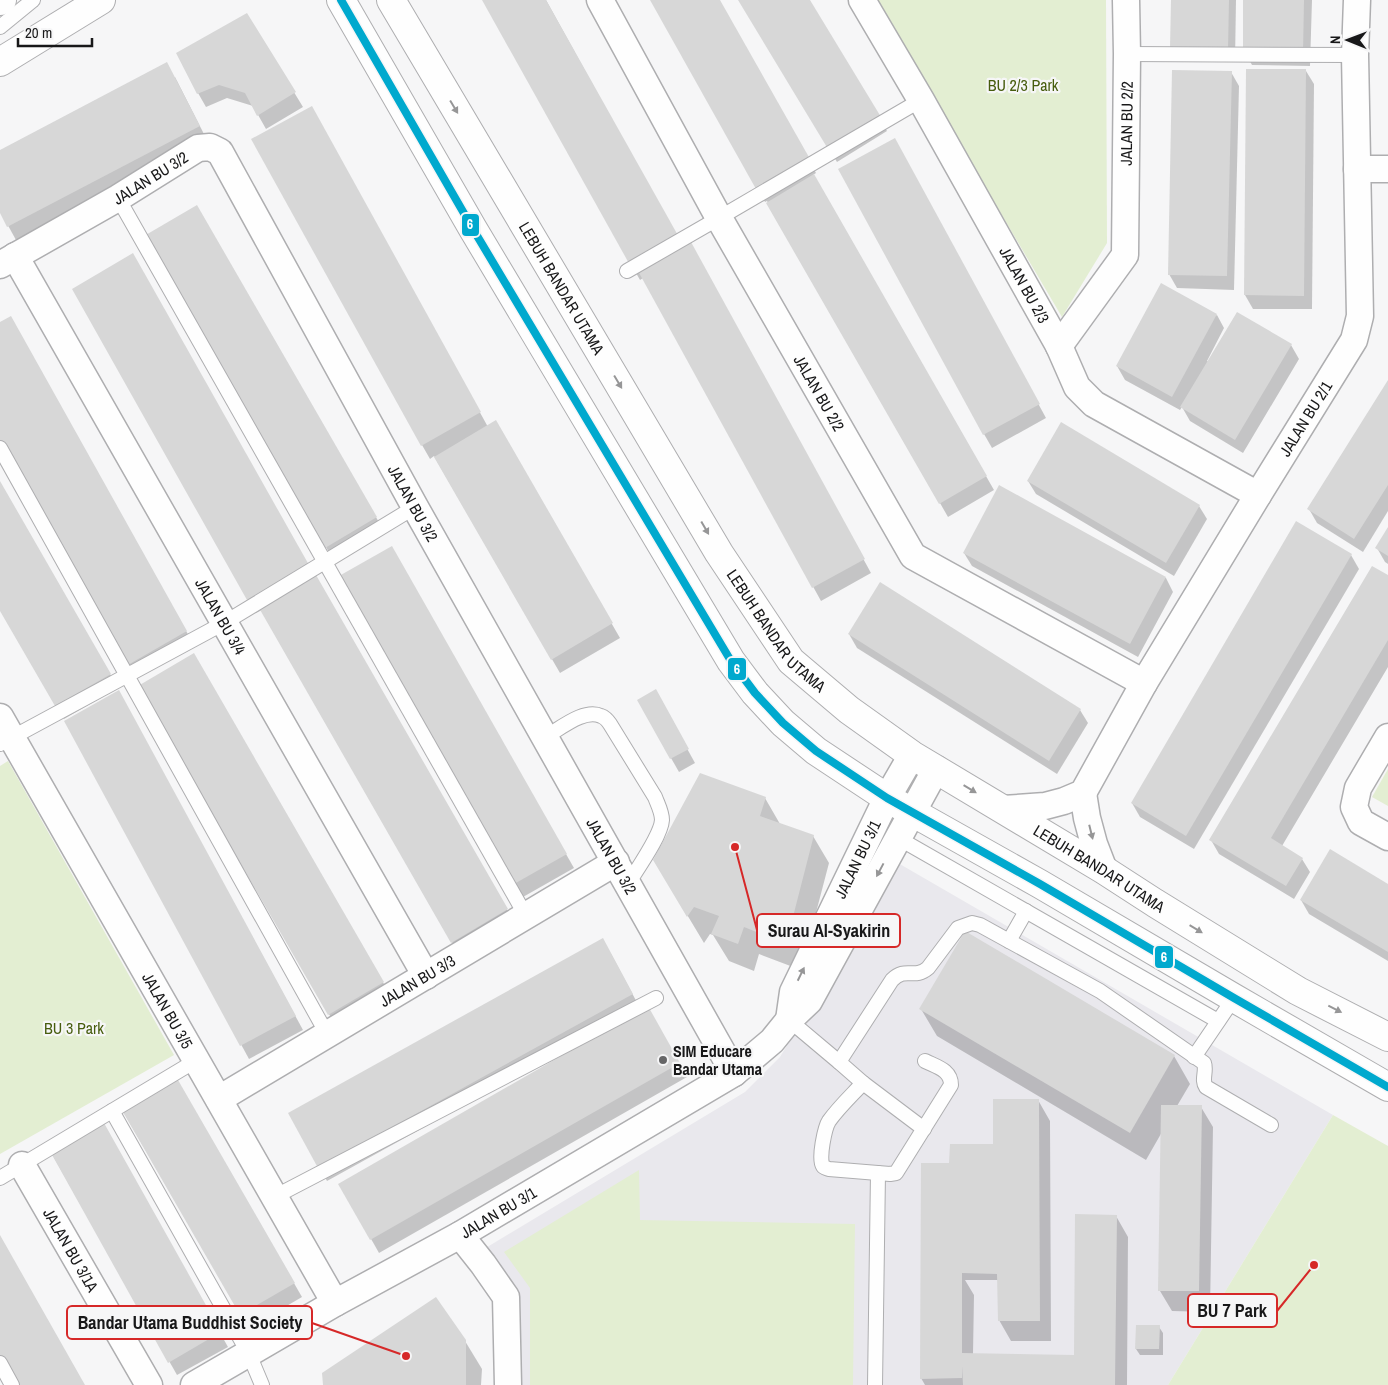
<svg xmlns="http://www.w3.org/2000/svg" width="1388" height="1385" viewBox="0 0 1388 1385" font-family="'Archivo Narrow',sans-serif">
<rect width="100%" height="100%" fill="#f6f6f7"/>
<polygon fill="#e9e8ed" points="898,863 1333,1115 1168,1385 517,1385 484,1249 745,1092 780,1057"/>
<g fill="#e3eed2">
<polygon points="875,0 1106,0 1107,243 1062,317"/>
<polygon points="8,761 174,1055 0,1154 0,766"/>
<polygon points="1388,769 1388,806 1372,797"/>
<polygon points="1333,1115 1388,1146 1388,1385 1168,1385"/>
<polygon points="639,1170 640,1220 855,1224 853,1385 530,1385 530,1288 504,1252"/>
</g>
<g fill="#0003">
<polygon points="483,0 546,0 683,248 698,257 871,573 821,601 643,278 640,280 632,266"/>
<polygon points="651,0 719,0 816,173 813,175 994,490 948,517 767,201 765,202"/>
<polygon points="739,0 808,0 887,131 837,162"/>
<polygon points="1172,0 1236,0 1235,62 1179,61 1172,48"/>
<polygon points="1245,0 1312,0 1310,66 1252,65 1244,51"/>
<polygon points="247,15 303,107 266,129 253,106 227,98 206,107 198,93"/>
<polygon points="1306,71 1314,84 1312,309 1253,309 1245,295"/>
<polygon points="1231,72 1239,86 1234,290 1177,288 1169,274"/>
<polygon points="175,77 207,140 16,240 0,211 0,152"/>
<polygon points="319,121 488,427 495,422 620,638 560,673 434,456 430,459 422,445"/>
<polygon points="902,153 1046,418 992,448 984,434"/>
<polygon points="197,207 384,531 334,561 146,236"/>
<polygon points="73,289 315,576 515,924 460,956 262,610 256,613"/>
<polygon points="1217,315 1224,328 1207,361 1209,362 1291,345 1299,359 1243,453 1190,421 1182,407 1180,410 1125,380 1117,366"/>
<polygon points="10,318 194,645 135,679 0,439 0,324"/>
<polygon points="1388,382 1388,511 1363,552 1317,523 1309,509"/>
<polygon points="1028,481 1199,506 1207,519 1174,576 1036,494"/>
<polygon points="0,483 118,688 64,719 0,608"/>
<polygon points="1388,529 1388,564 1385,562 1377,548"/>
<polygon points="391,548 574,868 523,897 341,577"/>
<polygon points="964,553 1166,578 1173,592 1138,657 972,566"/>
<polygon points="1351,555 1359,569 1194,849 1140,817 1132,803"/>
<polygon points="1388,577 1388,667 1282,846 1302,859 1310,872 1294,899 1219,854 1211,840"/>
<polygon points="849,634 1080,710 1088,723 1057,774 857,648"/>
<polygon points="193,655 391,996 337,1028 140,687"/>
<polygon points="126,705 303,1030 249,1059 65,721"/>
<polygon points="663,705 695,763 679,772 671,758"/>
<polygon points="765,798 780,824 813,836 829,863 801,970 759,954 754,971 729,961 713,935 710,934 704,943 671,888"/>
<polygon points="1388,885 1388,961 1309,914 1301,900"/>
<polygon points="611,954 640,1008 327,1181 319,1167"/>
<polygon points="648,1008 687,1077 379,1253 340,1184"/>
<polygon points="921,1009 1174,1056 1190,1084 1177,1106 1201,1107 1213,1127 1210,1312 1172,1311 1160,1291 1162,1132 1146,1160 937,1036"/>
<polygon points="177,1081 302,1297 249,1328 124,1113"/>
<polygon points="1038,1100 1050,1121 1051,1341 1011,1341 999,1320 999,1280 965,1280 974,1295 973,1354 1075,1356 1116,1216 1128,1237 1127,1385 925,1385 921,1378 949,1165 995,1145"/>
<polygon points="103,1125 228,1347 177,1375 52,1154"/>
<polygon points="1159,1327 1163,1333 1163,1355 1140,1355 1136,1349"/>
<polygon points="465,1341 482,1369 481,1385 324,1385"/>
</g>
<g fill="#d7d7d7">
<polygon points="482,0 546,0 680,239 631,267"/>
<polygon points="650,0 720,0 810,159 756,189"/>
<polygon points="738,0 810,0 881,117 828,149"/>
<polygon points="1171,0 1229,0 1228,49 1170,48"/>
<polygon points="1243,0 1304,0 1303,53 1243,51"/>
<polygon points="247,13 296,92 257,116 245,93 219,85 197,94 176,53"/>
<polygon points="167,62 200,126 7,227 0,213 0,150"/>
<polygon points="1246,69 1306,69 1304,296 1244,295"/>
<polygon points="1172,70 1232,71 1227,276 1168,275"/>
<polygon points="312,106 481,412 421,446 251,139"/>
<polygon points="895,138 1040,404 983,435 838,169"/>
<polygon points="814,174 987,476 939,504 766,203"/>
<polygon points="197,205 377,517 325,548 144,236"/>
<polygon points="691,242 865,559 812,588 638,271"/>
<polygon points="133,253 309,565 247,600 72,289"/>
<polygon points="1161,283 1217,314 1172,397 1116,366"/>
<polygon points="1237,312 1292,344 1235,440 1180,407"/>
<polygon points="11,316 187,631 126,666 0,442 0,322"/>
<polygon points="1388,380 1388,485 1354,539 1307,509"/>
<polygon points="496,420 613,623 551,660 434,457"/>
<polygon points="1061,422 1200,505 1166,563 1027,481"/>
<polygon points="0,481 111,674 55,706 0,611"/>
<polygon points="999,485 1166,577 1130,644 963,553"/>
<polygon points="1296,521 1352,554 1186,836 1131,803"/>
<polygon points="1388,527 1388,556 1375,548"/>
<polygon points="392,546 567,854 514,884 339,576"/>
<polygon points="1372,566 1388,575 1388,640 1271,838 1303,858 1286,886 1209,840"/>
<polygon points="316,575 508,909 451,943 259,608"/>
<polygon points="880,582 1081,709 1049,761 848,634"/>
<polygon points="194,653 384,982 328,1015 138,686"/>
<polygon points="656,689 689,749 670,759 637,700"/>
<polygon points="119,690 296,1016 240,1046 64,721"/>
<polygon points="700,773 766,797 760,816 814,835 786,944 744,927 738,944 711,934 719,916 694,907 687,917 653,860"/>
<polygon points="1330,849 1388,884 1388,952 1300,900"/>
<polygon points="965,931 1175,1055 1130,1133 919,1009"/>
<polygon points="603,938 633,994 318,1168 288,1113"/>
<polygon points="648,1006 680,1063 370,1240 338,1184"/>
<polygon points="178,1080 295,1283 240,1315 123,1112"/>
<polygon points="993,1099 1039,1099 1040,1321 998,1321 997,1274 962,1273 962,1353 1074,1355 1075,1214 1117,1215 1115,1385 963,1385 962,1366 962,1378 920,1379 921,1163 949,1163 950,1144 993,1144"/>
<polygon points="1161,1105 1202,1105 1199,1291 1158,1291"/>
<polygon points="104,1123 221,1332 168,1363 51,1153"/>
<polygon points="0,1235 85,1385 16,1385 0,1357"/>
<polygon points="436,1297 466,1340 466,1385 323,1385 322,1373"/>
<polygon points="1136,1325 1160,1325 1159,1349 1135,1349"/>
</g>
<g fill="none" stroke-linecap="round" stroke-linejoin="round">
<defs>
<g id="lane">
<polyline points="0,27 33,0"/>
<polyline points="1127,54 1355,55"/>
<polyline points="118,198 526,916"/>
<polyline points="627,271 719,218 921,100"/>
<polyline points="0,448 327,1034"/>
<path d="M545,737C560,729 584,708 601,716C604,717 608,721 610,724L655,797C658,805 662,812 662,820C661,836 637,869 628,884"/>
<polyline points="0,744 224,623 415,507"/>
<polyline points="898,838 1218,1021"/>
<polyline points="1009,941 1026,911"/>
<polyline points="789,1020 839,1062"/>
<polyline points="1194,1057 1234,998"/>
<path d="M925,1061C937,1067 951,1070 951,1085L896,1173L890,1174L829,1169C827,1168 824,1168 823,1166C818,1159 825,1127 829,1121C839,1107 852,1095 863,1083L839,1062L892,980C906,966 914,980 928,968L958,928L972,923L980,925L1100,991L1204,1063C1207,1071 1201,1080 1206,1087L1271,1125"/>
<polyline points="863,1083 924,1129"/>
<polyline points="112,1111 249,1354 262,1385"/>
<polyline points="0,1178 197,1060"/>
<polyline points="274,1197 656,998"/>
<polyline points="0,1363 12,1385"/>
<polyline points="875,1385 878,1173"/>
</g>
<g id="street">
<path id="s1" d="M600,0L719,218L913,556L1144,683"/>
<path id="s2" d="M862,0L921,100L1059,346L1077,387L1094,404L1258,495"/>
<polyline points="1357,169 1388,169"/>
<path id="s3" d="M15,256L426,976"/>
<path id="s4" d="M0,265L118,198L198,148L210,147L220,152L415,507L734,1073"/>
<path id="s5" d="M1059,346L1125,255L1127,54L1126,0"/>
<path id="s6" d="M0,717L335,1303"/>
<polyline points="1388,737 1358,788 1354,807 1361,822 1388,837"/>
<polyline points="1083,793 1087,818 1094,844 1104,870"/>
<path id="s7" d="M1003,809L1045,806L1064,801L1083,793L1144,683L1258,495L1354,340L1360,316L1355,55L1357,0"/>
<path id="s8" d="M789,1020L793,992L887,798L912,755"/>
<path id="s9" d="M219,1099L616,862"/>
<path id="s10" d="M22,1165L149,1385"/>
<polyline points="460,1235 483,1264 506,1297 508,1385"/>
<path id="s11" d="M194,1385L335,1303L460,1235L734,1073L772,1041L789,1020L809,1001L936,769"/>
</g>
<g id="secondary">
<polyline points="341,0 473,229 731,661 755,693 783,723 816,751 887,798 1040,884 1234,998 1388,1087"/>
<path id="s12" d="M391,0L719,553L791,661L849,710L912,755L1104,870L1155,903L1298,991L1388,1037"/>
<polyline points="0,1 2,0"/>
<polyline points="0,62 101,0"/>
</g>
</defs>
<use href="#lane" stroke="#aeaeb0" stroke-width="16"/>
<use href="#street" stroke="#aeaeb0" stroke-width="29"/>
<use href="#secondary" stroke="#aeaeb0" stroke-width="30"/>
<use href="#lane" stroke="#fefefe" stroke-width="14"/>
<use href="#street" stroke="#fefefe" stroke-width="26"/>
<use href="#secondary" stroke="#fefefe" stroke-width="28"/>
<defs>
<polyline id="bus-1" points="341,0 473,229 731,661 755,693 783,723 816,751 887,798 1040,884 1234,998 1388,1087"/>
</defs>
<use href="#bus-1" stroke="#f6f6f7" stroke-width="11"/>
<use href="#bus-1" stroke="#00a9ce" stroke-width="8"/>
</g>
<defs><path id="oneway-solid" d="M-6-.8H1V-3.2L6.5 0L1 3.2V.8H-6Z" transform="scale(1.25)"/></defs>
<g fill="#969697">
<use href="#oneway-solid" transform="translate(454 107) rotate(59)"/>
<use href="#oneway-solid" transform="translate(618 382) rotate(59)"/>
<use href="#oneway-solid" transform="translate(705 528) rotate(60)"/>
<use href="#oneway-solid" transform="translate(970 789) rotate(31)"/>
<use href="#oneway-solid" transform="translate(1091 832) rotate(76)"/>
<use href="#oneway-solid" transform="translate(880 870) rotate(118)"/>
<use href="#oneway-solid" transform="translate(1196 929) rotate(31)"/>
<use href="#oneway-solid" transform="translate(801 974) rotate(-64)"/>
<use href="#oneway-solid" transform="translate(1335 1009) rotate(27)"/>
</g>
<circle fill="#666667" stroke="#f6f6f7" stroke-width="2" cx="663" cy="1060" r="5"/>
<g text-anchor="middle" stroke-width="4.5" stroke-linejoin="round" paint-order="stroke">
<g font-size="16" fill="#475d0e" stroke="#f6f6f7">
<text x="1023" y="91">BU 2/3 Park</text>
<text x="74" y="1034">BU 3 Park</text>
</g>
<g font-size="16" fill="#181819" stroke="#f6f6f7">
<text dy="6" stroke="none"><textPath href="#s5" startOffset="244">JALAN BU 2/2</textPath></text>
<text dy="6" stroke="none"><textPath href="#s4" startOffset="174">JALAN BU 3/2</textPath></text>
<text dy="6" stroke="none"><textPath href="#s2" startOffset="328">JALAN BU 2/3</textPath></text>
<text dy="6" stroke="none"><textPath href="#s12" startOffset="335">LEBUH BANDAR UTAMA</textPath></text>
<text dy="6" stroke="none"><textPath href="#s1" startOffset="450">JALAN BU 2/2</textPath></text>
<text dy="6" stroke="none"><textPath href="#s7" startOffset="518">JALAN BU 2/1</textPath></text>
<text dy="6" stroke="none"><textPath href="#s4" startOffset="654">JALAN BU 3/2</textPath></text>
<text dy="6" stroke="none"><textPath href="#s3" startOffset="415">JALAN BU 3/4</textPath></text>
<text dy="6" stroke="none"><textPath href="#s12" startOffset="740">LEBUH BANDAR UTAMA</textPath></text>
<text dy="6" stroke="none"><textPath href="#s4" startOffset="1059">JALAN BU 3/2</textPath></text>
<text dy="6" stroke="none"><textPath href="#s8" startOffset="176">JALAN BU 3/1</textPath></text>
<text dy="6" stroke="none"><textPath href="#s12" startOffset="1145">LEBUH BANDAR UTAMA</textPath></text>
<text dy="6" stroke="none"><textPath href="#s9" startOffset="231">JALAN BU 3/3</textPath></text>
<text dy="6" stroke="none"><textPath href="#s6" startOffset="338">JALAN BU 3/5</textPath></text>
<text dy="6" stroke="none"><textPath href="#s11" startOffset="350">JALAN BU 3/1</textPath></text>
<text dy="6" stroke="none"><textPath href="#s10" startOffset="98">JALAN BU 3/1A</textPath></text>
</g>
<g font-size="16" font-weight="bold" fill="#181819" stroke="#f6f6f7" text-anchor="start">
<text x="673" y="1057">SIM Educare<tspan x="673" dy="18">Bandar Utama</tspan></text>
</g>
</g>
<path fill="none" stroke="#d62828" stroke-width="2" d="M735 847L757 930M1314 1265L1277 1311M406 1356L312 1323"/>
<g fill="#d62828" stroke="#f6f6f7" stroke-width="2">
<circle cx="735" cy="847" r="5"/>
<circle cx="1314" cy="1265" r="5"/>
<circle cx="406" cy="1356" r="5"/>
</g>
<g fill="#f6f6f7" stroke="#d62828" stroke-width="2">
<rect x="757" y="914" width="143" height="33" rx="5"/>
<rect x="1188" y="1294" width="89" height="33" rx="5"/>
<rect x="67" y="1306" width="245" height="33" rx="5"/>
</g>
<g font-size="18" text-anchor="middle" font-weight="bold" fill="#181819">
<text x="829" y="937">Surau Al-Syakirin</text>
<text x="1232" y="1317">BU 7 Park</text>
<text x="190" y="1329">Bandar Utama Buddhist Society</text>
</g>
<g stroke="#f6f6f7" stroke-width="2">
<rect x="461" y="213" width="19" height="24" rx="5" fill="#00a9ce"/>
<rect x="727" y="657" width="20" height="24" rx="5" fill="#00a9ce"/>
<rect x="1154" y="945" width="20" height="24" rx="5" fill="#00a9ce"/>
</g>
<g font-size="14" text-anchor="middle" font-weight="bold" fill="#fff">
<text x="470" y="229">6</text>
<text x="737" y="674">6</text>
<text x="1164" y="962">6</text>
</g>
<g transform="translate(1348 40) rotate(271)" stroke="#f6f6f7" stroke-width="4" paint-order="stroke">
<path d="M0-4L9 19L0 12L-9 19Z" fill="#181819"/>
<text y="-8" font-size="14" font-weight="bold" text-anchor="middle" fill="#181819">N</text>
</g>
<path d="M18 38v8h74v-8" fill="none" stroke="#181819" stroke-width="2.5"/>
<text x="25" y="38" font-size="15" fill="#181819" stroke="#f6f6f7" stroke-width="4" paint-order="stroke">20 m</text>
</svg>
